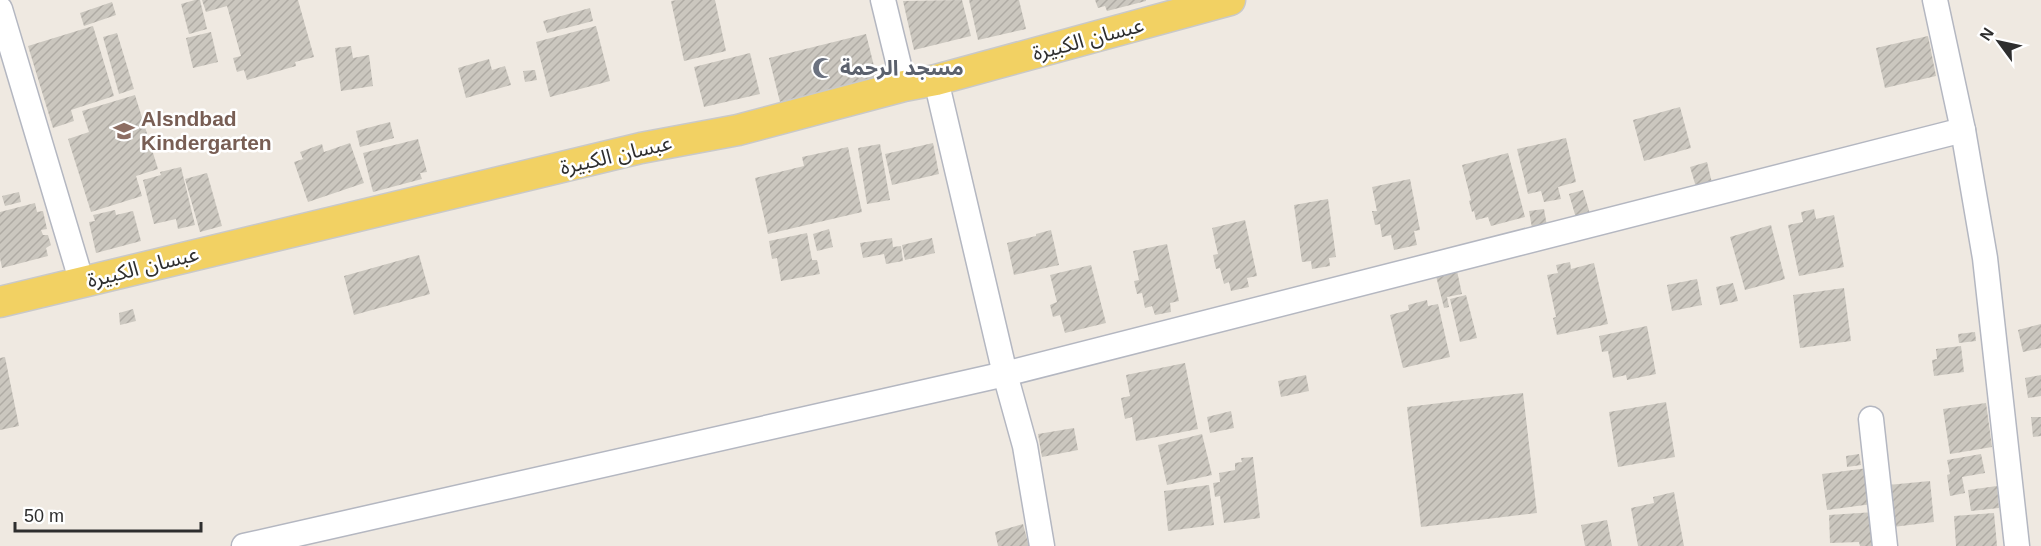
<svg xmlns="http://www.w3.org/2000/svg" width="2041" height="546" viewBox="0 0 2041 546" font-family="Helvetica,'Noto Sans Arabic',sans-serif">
<defs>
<pattern id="building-hatch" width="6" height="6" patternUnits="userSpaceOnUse" patternTransform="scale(1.5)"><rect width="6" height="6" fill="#cbc7bf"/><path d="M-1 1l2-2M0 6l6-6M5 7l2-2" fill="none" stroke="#afaba4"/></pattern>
</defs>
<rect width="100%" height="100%" fill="#efe9e1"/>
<g fill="url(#building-hatch)">
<polygon points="195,0 200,0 207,29 189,34 181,4"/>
<polygon points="202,0 298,0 314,57 295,62 296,66 247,80 244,70 237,72 233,58 241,56 227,6 206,12"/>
<polygon points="677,0 715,0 726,51 684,61 671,1"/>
<polygon points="962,0 971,36 914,50 903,1"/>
<polygon points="969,0 1019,0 1026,29 978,40"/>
<polygon points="1095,0 1146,0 1146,1 1107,11 1105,6 1098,8"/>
<polygon points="112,2 116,15 84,26 80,13"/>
<polygon points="590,8 593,21 547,33 543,21"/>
<polygon points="93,26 114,96 71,110 74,121 53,128 28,46"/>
<polygon points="596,26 610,81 550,97 536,42"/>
<polygon points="211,32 218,62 193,68 186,38"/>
<polygon points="117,33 134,89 119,94 103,37"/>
<polygon points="866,34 877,78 780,102 769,58"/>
<polygon points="1928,36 1936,76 1885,88 1876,48"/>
<polygon points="351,46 353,58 369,55 373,86 341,91 335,48"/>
<polygon points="750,53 760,94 704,107 694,67"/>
<polygon points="489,59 492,70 505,66 511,85 466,98 458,68"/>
<polygon points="535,70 537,80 525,82 523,71"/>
<polygon points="135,95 158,169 136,176 142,196 91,212 68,139 89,132 82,111"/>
<polygon points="1680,107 1691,148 1644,161 1633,120"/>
<polygon points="390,122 394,138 360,147 356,131"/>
<polygon points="1566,138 1576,182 1558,187 1561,199 1544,202 1541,191 1528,194 1517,149"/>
<polygon points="418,139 427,172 420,173 422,179 373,192 363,153"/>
<polygon points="350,143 364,183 308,202 294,162 303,159 300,152 322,144 324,152"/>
<polygon points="933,143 939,174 892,185 885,154"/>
<polygon points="880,144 890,200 867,204 858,148"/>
<polygon points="848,147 862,212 768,234 755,178 804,166 802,157"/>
<polygon points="1508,153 1525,217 1491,226 1488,217 1476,220 1474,211 1472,212 1469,201 1471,200 1462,165"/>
<polygon points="1707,162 1712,183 1696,187 1690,167"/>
<polygon points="181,167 195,225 178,229 176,219 154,224 143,180 161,175 160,172"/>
<polygon points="207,173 222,226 200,232 185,179"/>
<polygon points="1410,179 1420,230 1414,231 1417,245 1394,250 1391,235 1382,237 1380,224 1375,225 1372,211 1377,211 1372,187"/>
<polygon points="1583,190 1590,214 1576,218 1569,194"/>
<polygon points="19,192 21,202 5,206 2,196"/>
<polygon points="1328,199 1336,257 1329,258 1330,266 1312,269 1311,261 1302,262 1294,205"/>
<polygon points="35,203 37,212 43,211 47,229 41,230 43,235 48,235 51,245 46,248 48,256 2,268 0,258 0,212"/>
<polygon points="1544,209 1547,226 1532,228 1529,211"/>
<polygon points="1814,209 1816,219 1834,215 1844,267 1799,276 1788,225 1803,222 1801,212"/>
<polygon points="115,210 116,215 133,211 141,241 96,253 89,222 95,221 93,215"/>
<polygon points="1245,220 1257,276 1247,278 1249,287 1231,291 1229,282 1224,284 1220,268 1216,269 1213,255 1218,254 1212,228"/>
<polygon points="1771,225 1785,279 1745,290 1730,237"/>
<polygon points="829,229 833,247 817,251 813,234"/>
<polygon points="1051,230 1059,265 1014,275 1007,243 1036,236 1036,234"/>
<polygon points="807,233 812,260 817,260 820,274 781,281 777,258 772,259 769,241"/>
<polygon points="892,238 893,247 901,246 903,261 886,264 884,254 863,258 860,243"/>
<polygon points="932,238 935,253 905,260 902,245"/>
<polygon points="1167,244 1179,301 1170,303 1171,312 1155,315 1152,306 1145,308 1142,293 1137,294 1134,281 1139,280 1133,251"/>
<polygon points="419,255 430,294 354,315 344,276"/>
<polygon points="1570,262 1571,269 1594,263 1608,324 1557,335 1553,318 1556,317 1547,275 1558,273 1556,265"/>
<polygon points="1091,265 1106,323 1065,333 1060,315 1053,317 1050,305 1057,302 1050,275"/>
<polygon points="1457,271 1462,294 1447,297 1449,307 1444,308 1436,276"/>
<polygon points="1697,279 1702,305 1672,311 1667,285"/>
<polygon points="1733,283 1738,301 1720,305 1716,287"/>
<polygon points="1844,288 1851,341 1800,348 1793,295"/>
<polygon points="1466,295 1477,338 1460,342 1450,299"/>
<polygon points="1427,300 1428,306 1438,304 1450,357 1403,368 1390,315 1409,310 1408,305"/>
<polygon points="133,309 136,321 120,325 119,313"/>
<polygon points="2041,324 2041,348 2023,352 2018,330"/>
<polygon points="1647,326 1656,374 1627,380 1626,375 1613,378 1608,351 1602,352 1599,336"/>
<polygon points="1975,332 1976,341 1959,343 1958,334"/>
<polygon points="1961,346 1964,372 1934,376 1932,360 1937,359 1936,349"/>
<polygon points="5,357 19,426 0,430 0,358"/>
<polygon points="1185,363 1198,429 1136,441 1132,417 1125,419 1121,398 1130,396 1126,375"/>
<polygon points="1306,375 1309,391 1281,397 1278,381"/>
<polygon points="2041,375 2041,396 2028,398 2025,378"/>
<polygon points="1523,393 1537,513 1421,527 1407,407"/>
<polygon points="1666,402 1675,457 1618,467 1609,412"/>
<polygon points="1986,403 1992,447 1950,454 1943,409"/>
<polygon points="1231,411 1234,428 1210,433 1207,417"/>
<polygon points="2031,417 2041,417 2041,436 2033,437"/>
<polygon points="1074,428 1078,450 1042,457 1038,434"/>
<polygon points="1202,434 1212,475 1167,485 1158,445"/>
<polygon points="1859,454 1861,465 1847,467 1846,456"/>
<polygon points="1981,454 1985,473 1962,477 1965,493 1950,496 1947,475 1950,474 1947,460"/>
<polygon points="1253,457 1260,518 1224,523 1220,496 1215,497 1213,483 1220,482 1219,473 1235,470 1235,463 1242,462 1241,458"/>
<polygon points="1868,468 1872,504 1827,510 1822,474"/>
<polygon points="1930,481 1934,522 1893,527 1888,485"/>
<polygon points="1209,485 1214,525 1168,531 1164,491"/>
<polygon points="1997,486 1999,508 1971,511 1968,490"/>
<polygon points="1674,492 1684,546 1638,546 1631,508 1654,503 1653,497"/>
<polygon points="1875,512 1877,546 1860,546 1859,542 1830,543 1829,515"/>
<polygon points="1994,513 1997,546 1956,546 1954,516"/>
<polygon points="1607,520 1612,546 1585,546 1581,525"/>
<polygon points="1023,524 1029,546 998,546 995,532"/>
</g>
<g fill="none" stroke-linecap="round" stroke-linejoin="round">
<defs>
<g id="minor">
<polyline points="883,0 904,86"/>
<polyline points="1935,0 1963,130 1985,258 2017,546"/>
<polyline points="0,9 82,283"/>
<polyline points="936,80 1005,374 1025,446 1042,546"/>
<polyline points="1871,419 1885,546"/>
<polyline points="244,546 1005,374 1963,130"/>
</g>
<polyline id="major" points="0,302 641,148 738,130 904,86 936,80 1230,0"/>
</defs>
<use href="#minor" stroke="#b4b7c1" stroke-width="27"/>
<use href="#major" stroke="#c9c9c9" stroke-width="33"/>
<use href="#minor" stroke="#fff" stroke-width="24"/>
<use href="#major" stroke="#f2d163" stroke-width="30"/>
</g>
<defs>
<symbol id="mosque-bare" viewBox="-9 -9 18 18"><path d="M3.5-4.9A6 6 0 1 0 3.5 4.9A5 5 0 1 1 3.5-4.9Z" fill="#6b7280" stroke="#fff" stroke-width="2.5" paint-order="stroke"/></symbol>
<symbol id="school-bare" viewBox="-9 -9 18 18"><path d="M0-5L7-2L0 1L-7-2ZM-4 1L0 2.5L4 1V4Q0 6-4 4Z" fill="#8d6e63" stroke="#fff" stroke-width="2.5" paint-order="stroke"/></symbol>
</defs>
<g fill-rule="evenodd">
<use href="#mosque-bare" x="808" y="53" width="30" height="30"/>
<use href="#school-bare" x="109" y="116" width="30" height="30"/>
</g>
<g text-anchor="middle" stroke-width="5" stroke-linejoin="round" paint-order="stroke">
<g font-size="21" fill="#2e2e2e" stroke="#fff">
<text transform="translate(1088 39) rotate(-15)" y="7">عبسان الكبيرة</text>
<text transform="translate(616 155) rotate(-13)" y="7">عبسان الكبيرة</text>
<text transform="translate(143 267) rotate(-14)" y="7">عبسان الكبيرة</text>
</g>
<g font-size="21" font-weight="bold" fill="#5b616d" stroke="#fff" text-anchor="start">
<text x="840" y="75">مسجد الرحمة</text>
</g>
<g font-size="21" font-weight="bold" fill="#785e54" stroke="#fff" text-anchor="start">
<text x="141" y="126">Alsndbad<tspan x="141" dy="24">Kindergarten</tspan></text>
</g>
</g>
<g transform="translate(1999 42) rotate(303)" stroke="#ffffff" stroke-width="4.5" paint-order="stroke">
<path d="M0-4.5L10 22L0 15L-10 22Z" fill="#2e2e2e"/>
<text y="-9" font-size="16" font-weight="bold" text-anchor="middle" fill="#2e2e2e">N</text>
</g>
<path d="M15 522v9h186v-9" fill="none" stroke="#2e2e2e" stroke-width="3"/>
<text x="24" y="522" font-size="18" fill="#2e2e2e" stroke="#ffffff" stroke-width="4.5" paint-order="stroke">50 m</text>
</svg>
